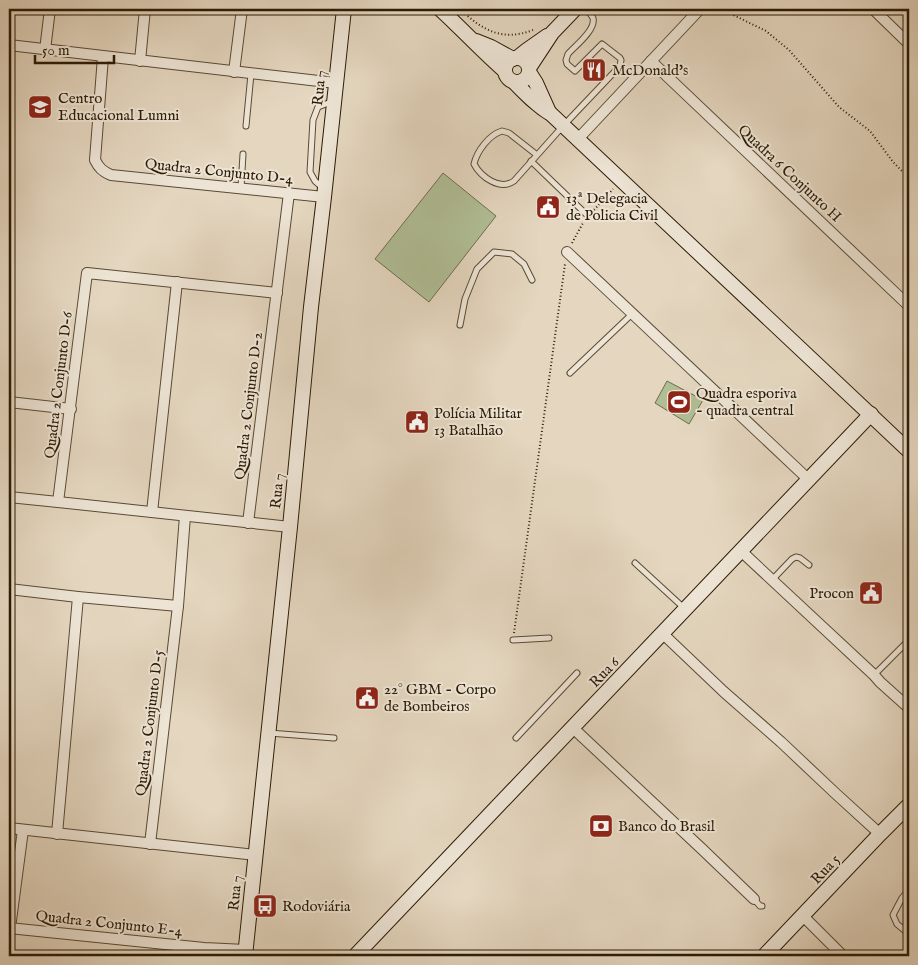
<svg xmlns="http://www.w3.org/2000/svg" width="918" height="965" viewBox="0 0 918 965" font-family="'IM FELL English',serif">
<rect width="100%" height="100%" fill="#e4d6bf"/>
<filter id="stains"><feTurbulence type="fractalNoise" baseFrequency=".004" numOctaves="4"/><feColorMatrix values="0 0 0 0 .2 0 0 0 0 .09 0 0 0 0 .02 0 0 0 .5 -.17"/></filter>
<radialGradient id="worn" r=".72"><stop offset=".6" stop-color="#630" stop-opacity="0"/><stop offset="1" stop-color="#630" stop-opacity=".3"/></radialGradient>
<g fill="#b0be95" stroke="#6e6c4d">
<polygon points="443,173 496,216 429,302 375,259"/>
<polygon points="667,381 703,400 689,424 655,403"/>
</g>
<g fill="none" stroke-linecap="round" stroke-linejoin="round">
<defs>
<g id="lane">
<polyline points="246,126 251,74"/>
<path d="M537,155L509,133L502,131C489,135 477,151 474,164C481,177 500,191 514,181L563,126L620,66L621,60L620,58L602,44L575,71L567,64L566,60L568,54C575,46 596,30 593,18C592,15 588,12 585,9"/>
<polyline points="531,161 588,216"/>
<polyline points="241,188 243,154"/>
<polyline points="323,188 315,181 310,172 313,120 318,107 331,102"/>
<polyline points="460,325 465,299 477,269 494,252 512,254 524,264 532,280"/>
<polyline points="570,373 632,314"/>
<polyline points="635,563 684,608"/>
<polyline points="772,580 792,559 796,557 800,558 809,565"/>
<polyline points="513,640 549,638"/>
<polyline points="874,675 909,640"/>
<polyline points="269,733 334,738"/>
<polyline points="516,738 577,673"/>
<polyline points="909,890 902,898 893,915 897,924 909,934"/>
<polyline points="754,899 760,906 762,906"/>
</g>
<g id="street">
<polyline points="873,9 909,44"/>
<polyline points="9,45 336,83"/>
<polyline points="45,50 50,9"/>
<path d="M103,57L95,160C99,168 102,171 111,175L324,197"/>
<polyline points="140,61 145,9"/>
<polyline points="651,61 909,306"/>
<polyline points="234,72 242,9"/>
<polyline points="577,140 700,9"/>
<polyline points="567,252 809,480"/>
<polyline points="9,402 71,409"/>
<polyline points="9,497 58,502 290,527"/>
<polyline points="58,502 87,273 277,293"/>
<polyline points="152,512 177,282"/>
<polyline points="248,523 289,193"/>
<polyline points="741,551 874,675 880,682 909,708"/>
<polyline points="9,589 78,597 178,606"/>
<polyline points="662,633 724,692 781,742 835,793 880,834"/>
<polyline points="573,728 703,850 754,899"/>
<polyline points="9,828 256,855"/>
<polyline points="57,834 78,597"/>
<polyline points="150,844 178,606 185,516"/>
<polyline points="803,916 843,956"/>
<polyline points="9,928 204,948 246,950"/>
<polyline points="10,928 23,830"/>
</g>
<g id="secondary">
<path d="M440,9C462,29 482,51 505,71"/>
<polyline points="476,41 491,47 513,59"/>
<polyline points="517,58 527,50 547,36"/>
<circle cx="517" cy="70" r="12"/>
<polyline points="529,68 552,33 575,9"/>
<polyline points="529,72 536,83 549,112"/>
<path d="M514,82C526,94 537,106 551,114L909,451"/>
<polyline points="245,956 290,527 311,307 324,197 344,9"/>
<polyline points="355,956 871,414"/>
<polyline points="764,956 880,834 909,805"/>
</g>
</defs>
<use href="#lane" stroke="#594a34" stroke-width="7"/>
<use href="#street" stroke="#594a34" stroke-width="12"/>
<use href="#secondary" stroke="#2b1b05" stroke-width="16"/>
<g stroke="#2b1b05" stroke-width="2" stroke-dasharray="1 2.5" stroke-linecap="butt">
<path d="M460,9C482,30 502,42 533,30"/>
<polyline points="721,9 766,31 789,50 839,107 870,131 893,162 909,178"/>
<polyline points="594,210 613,189"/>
<polyline points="572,243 583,223"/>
<polyline points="514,633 565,264"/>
</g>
<use href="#lane" stroke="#ede4d5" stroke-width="5"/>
<use href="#street" stroke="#ede4d5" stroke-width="10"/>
<use href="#secondary" stroke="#ede4d5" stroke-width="14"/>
</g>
<defs>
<symbol id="restaurant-square" viewBox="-11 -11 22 22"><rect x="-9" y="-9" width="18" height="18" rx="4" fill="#8f2418" stroke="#ede4d5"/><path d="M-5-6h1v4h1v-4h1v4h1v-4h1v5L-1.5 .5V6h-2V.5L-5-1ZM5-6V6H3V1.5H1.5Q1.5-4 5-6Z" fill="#fff"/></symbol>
<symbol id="school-square" viewBox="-11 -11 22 22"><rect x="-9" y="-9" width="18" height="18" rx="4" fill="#8f2418" stroke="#ede4d5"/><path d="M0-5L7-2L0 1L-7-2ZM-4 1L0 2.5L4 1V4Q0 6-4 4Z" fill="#fff"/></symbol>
<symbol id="civic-square" viewBox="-11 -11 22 22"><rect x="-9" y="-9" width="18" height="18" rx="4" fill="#8f2418" stroke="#ede4d5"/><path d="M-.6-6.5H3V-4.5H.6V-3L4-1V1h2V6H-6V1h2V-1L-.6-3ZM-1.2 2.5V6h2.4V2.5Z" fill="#fff"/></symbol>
<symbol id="stadium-square" viewBox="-11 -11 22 22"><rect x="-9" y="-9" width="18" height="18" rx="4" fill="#8f2418" stroke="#ede4d5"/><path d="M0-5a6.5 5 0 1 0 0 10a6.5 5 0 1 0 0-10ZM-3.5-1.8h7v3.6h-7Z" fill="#fff"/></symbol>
<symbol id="bank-square" viewBox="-11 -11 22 22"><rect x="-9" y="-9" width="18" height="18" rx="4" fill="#8f2418" stroke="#ede4d5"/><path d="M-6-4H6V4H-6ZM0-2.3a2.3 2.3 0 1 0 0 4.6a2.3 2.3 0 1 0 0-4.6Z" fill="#fff"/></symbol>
<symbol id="bus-square" viewBox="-11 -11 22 22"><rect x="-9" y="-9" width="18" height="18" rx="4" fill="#8f2418" stroke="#ede4d5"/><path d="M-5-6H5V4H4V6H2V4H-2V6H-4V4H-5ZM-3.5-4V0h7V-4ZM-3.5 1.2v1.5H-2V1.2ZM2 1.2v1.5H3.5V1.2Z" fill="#fff"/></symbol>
</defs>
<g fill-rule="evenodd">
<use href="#restaurant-square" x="580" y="56" width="28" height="28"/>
<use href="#school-square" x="26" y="93" width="28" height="28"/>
<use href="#civic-square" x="534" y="193" width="28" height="28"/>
<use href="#stadium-square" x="665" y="388" width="28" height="28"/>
<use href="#civic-square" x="403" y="408" width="28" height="28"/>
<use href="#civic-square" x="857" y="579" width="28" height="28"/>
<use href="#civic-square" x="353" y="684" width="28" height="28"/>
<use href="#bank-square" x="587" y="812" width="28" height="28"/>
<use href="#bus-square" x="251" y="892" width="28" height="28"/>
</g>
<g text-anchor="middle" stroke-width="4" stroke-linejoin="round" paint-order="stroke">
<g font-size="15" fill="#2b1b05" stroke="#ede4d5" text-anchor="start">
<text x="612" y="75">McDonald's</text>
<text x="58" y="103">Centro<tspan x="58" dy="17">Educacional Lumni</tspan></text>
<text x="566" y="203">13ª Delegacia<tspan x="566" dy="17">de Policia Civil</tspan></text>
<text x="696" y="398">Quadra esporiva<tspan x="696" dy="17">- quadra central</tspan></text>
<text x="434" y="418">Polícia Militar<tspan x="434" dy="17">13 Batalhão</tspan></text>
<text x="854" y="598" text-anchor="end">Procon</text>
<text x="384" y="694">22° GBM - Corpo<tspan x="384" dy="17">de Bombeiros</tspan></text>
<text x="618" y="831">Banco do Brasil</text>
<text x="282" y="911">Rodoviária</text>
</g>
<g font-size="15" fill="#2b1b05" stroke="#ede4d5">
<text transform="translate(319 88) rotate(-84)" y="5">Rua 7</text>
<text transform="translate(219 171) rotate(6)" y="5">Quadra 2 Conjunto D-4</text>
<text transform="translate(790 173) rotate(43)" y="5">Quadra 6 Conjunto H</text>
<text transform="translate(58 385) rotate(-83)" y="5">Quadra 2 Conjunto D-6</text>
<text transform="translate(248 406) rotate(-83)" y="5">Quadra 2 Conjunto D-2</text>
<text transform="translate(277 491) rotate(-84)" y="5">Rua 7</text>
<text transform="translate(604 672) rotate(-46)" y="5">Rua 6</text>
<text transform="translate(149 723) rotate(-83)" y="5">Quadra 2 Conjunto D-5</text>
<text transform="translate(825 869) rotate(-47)" y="5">Rua 5</text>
<text transform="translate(235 893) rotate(-84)" y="5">Rua 7</text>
<text transform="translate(109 923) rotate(6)" y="5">Quadra 2 Conjunto E-4</text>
</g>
</g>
<rect width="918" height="965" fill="none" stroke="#e4d6bf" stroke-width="30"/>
<rect x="10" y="10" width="898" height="945" fill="none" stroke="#2b1b05" stroke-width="2.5"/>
<rect x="15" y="15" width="888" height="935" fill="none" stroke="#2b1b05"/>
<path d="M35 55v8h79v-8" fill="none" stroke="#2b1b05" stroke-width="2.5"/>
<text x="42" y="55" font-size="15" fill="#2b1b05" stroke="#ede4d5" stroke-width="4" paint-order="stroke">50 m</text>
<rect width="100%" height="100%" filter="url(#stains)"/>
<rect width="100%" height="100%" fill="url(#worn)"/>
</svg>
